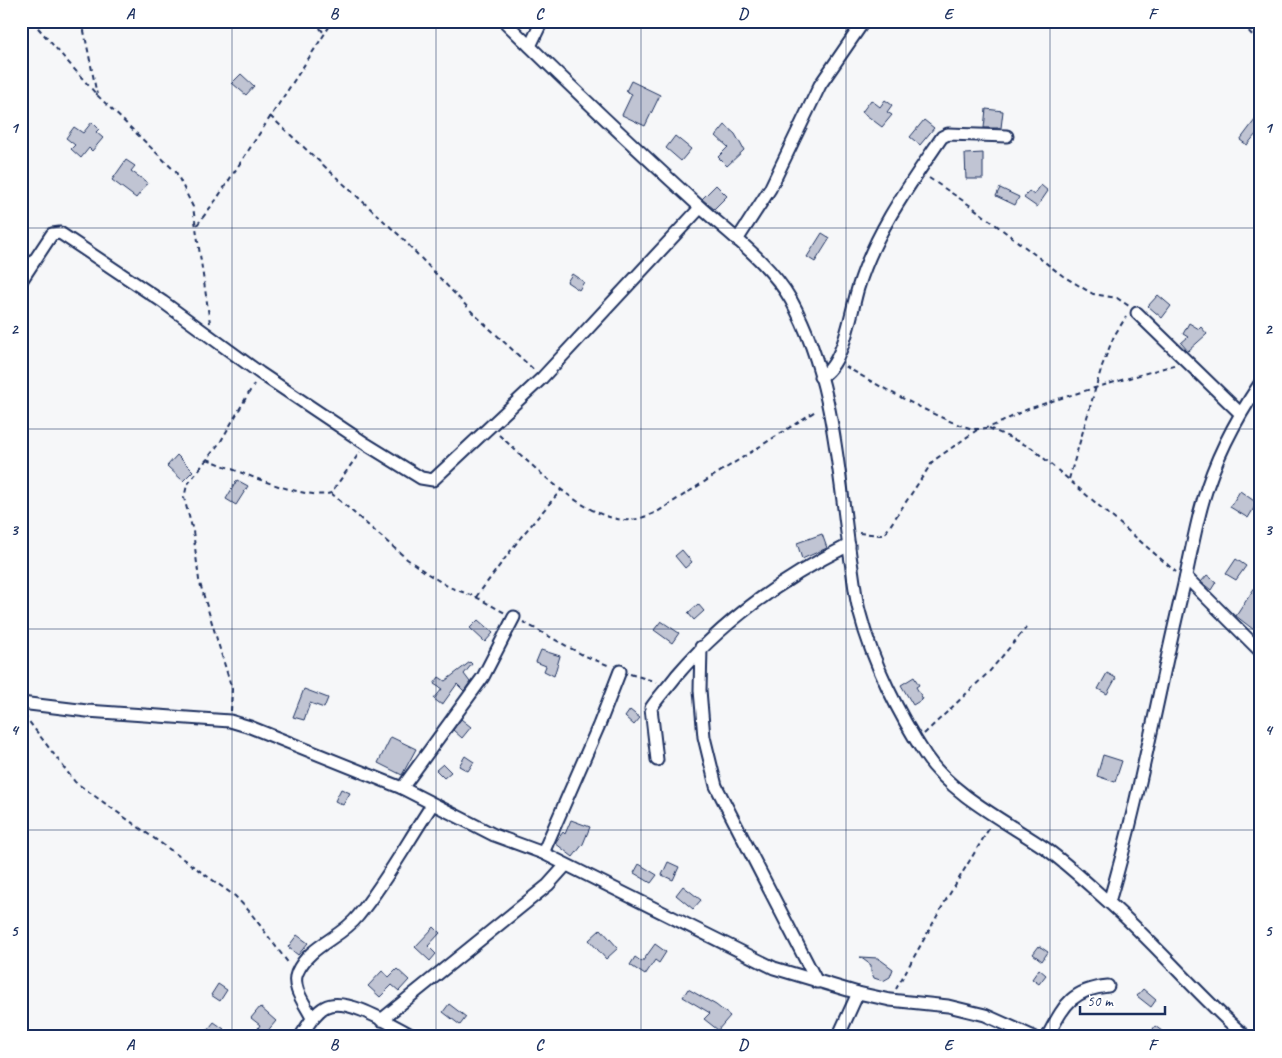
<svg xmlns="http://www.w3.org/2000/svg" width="1282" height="1058" viewBox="0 0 1282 1058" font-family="Caveat,sans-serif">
<rect width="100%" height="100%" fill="#f6f7f9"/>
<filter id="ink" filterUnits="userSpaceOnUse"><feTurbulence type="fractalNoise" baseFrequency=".02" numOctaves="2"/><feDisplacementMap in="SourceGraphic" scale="10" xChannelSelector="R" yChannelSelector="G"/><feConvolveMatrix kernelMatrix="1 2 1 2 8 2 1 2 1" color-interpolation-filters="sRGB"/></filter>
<g filter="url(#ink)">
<g fill="#c0c4d3" stroke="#1b2f5e">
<polygon points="241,74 254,86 246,95 232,83"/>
<polygon points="631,81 660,95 645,126 622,115 632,94 626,91"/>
<polygon points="871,100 880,107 885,100 892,105 887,112 892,115 882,127 862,112"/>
<polygon points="986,109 1003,111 1001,128 984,128"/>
<polygon points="924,120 934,128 920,145 910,137"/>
<polygon points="1255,120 1261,125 1261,137 1256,134 1247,145 1240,140"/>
<polygon points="92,122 99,129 96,132 103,138 92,151 89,148 81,158 71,149 75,145 66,138 74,127 83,133"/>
<polygon points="725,125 735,134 744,150 727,166 718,157 728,147 716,136"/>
<polygon points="675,136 691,149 681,161 666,148"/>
<polygon points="983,153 983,179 966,179 965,154"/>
<polygon points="126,160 135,166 131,171 148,183 136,198 112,180"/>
<polygon points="716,185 727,196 714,209 702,199"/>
<polygon points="1041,185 1048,191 1037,207 1024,198 1029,191 1034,195"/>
<polygon points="1000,188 1019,197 1015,205 996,196"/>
<polygon points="822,233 830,238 815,262 807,257"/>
<polygon points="572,274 584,282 579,290 567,282"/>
<polygon points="1158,295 1171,306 1162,318 1148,306"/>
<polygon points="1189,323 1199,329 1201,327 1207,334 1188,351 1181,343 1188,337 1183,334"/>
<polygon points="177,455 193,471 183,481 167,466"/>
<polygon points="237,480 248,486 236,505 226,499"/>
<polygon points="1240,491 1257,503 1248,518 1230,507"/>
<polygon points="822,534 827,548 802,559 797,543"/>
<polygon points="682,550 692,562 685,568 675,556"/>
<polygon points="1236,559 1246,566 1236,580 1226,574"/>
<polygon points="1207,575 1216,582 1211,590 1201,582"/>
<polygon points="1261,578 1261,619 1254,630 1236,616"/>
<polygon points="698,604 704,611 694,620 688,613"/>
<polygon points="478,620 493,633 485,642 470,628"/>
<polygon points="661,621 679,633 672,643 654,630"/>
<polygon points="541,650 560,656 554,676 544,671 546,666 536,662"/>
<polygon points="470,662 472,664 464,674 470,682 464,691 457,684 442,705 434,699 442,689 434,684 439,677 445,681"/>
<polygon points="1107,673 1116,678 1107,694 1098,689"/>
<polygon points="914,677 919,685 916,687 923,699 913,705 901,685"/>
<polygon points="304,689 328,698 324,708 310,703 304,720 293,717"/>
<polygon points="630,710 640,718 634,725 625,717"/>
<polygon points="461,719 471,727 462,738 453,730"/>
<polygon points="391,737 416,749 402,775 378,763"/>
<polygon points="1103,755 1122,761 1115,782 1097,776"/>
<polygon points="465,756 474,762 468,771 459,766"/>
<polygon points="443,764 451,772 444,778 436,770"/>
<polygon points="341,789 350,793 343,805 335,801"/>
<polygon points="571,820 590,827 583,844 573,857 555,843 563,832 565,834"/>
<polygon points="668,862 679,867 673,880 662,875"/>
<polygon points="639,864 657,875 651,883 634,873"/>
<polygon points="683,886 701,900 693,909 676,895"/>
<polygon points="434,927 440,933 428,946 436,954 430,961 415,947"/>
<polygon points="601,929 618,948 606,959 589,940"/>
<polygon points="297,935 308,943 298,955 288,947"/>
<polygon points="655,944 666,952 659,963 655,960 645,975 630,965 635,957 642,962"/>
<polygon points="1039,946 1048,952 1042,961 1033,954"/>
<polygon points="860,957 878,958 893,969 890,977 883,981 874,978 871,971 871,965"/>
<polygon points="397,969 409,980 399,991 392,985 380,997 368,986 382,971 389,977"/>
<polygon points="1039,969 1046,975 1039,984 1032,979"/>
<polygon points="218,984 227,990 220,1001 211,995"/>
<polygon points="688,989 716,1005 730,1016 718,1030 704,1019 710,1013 683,997"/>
<polygon points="1143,989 1156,1000 1151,1007 1137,996"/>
<polygon points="449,1004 466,1017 460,1025 443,1012"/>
<polygon points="260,1007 276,1021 265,1034 258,1028 260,1025 251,1018"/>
<polygon points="214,1022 224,1029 222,1031 230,1037 202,1037"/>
<polygon points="1155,1026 1170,1037 1148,1037"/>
</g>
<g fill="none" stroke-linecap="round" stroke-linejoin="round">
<defs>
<g id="minor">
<path d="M504,21C568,84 633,146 700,207C731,235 770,263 791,300C835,380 838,474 851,562C854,579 855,597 860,614C872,661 899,715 926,756C952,795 1007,822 1045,848C1066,863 1086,882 1105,899C1155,942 1196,994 1246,1037"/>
<polyline points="530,46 542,21"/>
<polyline points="737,240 770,189 820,85 864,21"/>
<polyline points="21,281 52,234 60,233 163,302 260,373 366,444 421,478 433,480 542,378 700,208"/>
<polyline points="1137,313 1240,413"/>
<path d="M820,377C844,366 851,311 858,288C875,232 910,184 942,137L948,134L1007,136"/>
<polyline points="1186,577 1261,652"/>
<polyline points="701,647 700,690 704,737 716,786 817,982"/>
<polyline points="21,703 87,711 230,721 250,727 402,788 494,835 543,853 774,968 858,993 890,1000 948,1006 985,1015 1034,1037"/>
<path d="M657,760L651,708C659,696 669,686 677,675C725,619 783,578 849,545"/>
<polyline points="402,788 483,677 514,617"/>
<polyline points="543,853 599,725 620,671"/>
<path d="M1109,902C1139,801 1157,698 1181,597C1189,565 1194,532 1203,501C1215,458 1236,419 1261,382"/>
<path d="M312,1018C306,1005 291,988 297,973C309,945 340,939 358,916C386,882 408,841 432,805"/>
<polyline points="381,1020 548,885 566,865"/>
<path d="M300,1037C307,1027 314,1013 325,1007C346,995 395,1027 415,1037"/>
<polyline points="838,1037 858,993"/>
<path d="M1047,1037C1064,1006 1070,990 1108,986"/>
</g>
</defs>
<use href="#minor" stroke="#1b2f5e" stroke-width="15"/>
<g stroke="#1b2f5e" stroke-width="2" stroke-dasharray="5 4" stroke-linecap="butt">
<polyline points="32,21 97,95 176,172 193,207 210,323"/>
<polyline points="82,21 97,95"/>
<polyline points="314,21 324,33"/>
<polyline points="1234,21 1246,28 1261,45"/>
<polyline points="270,116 399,235 473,313 533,369"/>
<polyline points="929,178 971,206 1063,276 1093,294 1117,298 1129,306"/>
<polyline points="197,225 216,200 333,21"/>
<path d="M845,366C866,379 958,431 978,429C997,428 1013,414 1031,408C1078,392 1126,379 1174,365"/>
<polyline points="989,428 1032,448 1176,572"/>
<path d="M499,435C529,462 582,517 624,520C636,521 647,516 657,512L817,410"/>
<path d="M207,459C233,469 307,502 331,493L360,452"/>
<polyline points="1069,479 1102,366 1114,336 1126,317"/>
<polyline points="331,493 407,559 428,574 449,587 476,597 505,613"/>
<polyline points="859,533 880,535 886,532 933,461 977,430"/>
<polyline points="476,597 521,537 561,490"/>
<polyline points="523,622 583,655 610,666"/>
<polyline points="630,674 657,682"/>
<polyline points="231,711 232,689 199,580 193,531 184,498 187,485 221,441 254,384"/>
<polyline points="24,715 75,782 235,896 250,912 289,964"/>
<polyline points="924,734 989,672 1026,628"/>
<polyline points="896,989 946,900 990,827"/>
</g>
<use href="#minor" stroke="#fff" stroke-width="11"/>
</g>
</g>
<path fill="none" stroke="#1b2f5e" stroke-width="1" stroke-opacity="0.55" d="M232,21V1037M436,21V1037M641,21V1037M846,21V1037M1050,21V1037M21,228H1261M21,429H1261M21,629H1261M21,830H1261"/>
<rect width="1282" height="1058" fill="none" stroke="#fff" stroke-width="55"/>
<path d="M1080 1006v8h85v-8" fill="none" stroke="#1b2f5e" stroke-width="2.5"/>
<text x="1087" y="1006" font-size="15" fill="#1b2f5e" stroke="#ffffff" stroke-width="4" paint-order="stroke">50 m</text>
<rect x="28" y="28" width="1226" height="1002" fill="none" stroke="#1b2f5e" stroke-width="2"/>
<g font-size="16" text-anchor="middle" font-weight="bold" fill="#1b2f5e">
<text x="130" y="19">A</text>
<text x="334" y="19">B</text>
<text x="539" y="19">C</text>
<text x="743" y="19">D</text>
<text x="948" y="19">E</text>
<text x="1152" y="19">F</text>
<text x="14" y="133">1</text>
<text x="1268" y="133">1</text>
<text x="14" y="334">2</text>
<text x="1268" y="334">2</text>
<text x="14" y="535">3</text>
<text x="1268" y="535">3</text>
<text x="14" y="735">4</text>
<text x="1268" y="735">4</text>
<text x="14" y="936">5</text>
<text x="1268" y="936">5</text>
<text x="130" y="1050">A</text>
<text x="334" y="1050">B</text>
<text x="539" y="1050">C</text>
<text x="743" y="1050">D</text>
<text x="948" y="1050">E</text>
<text x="1152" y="1050">F</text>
</g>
</svg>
